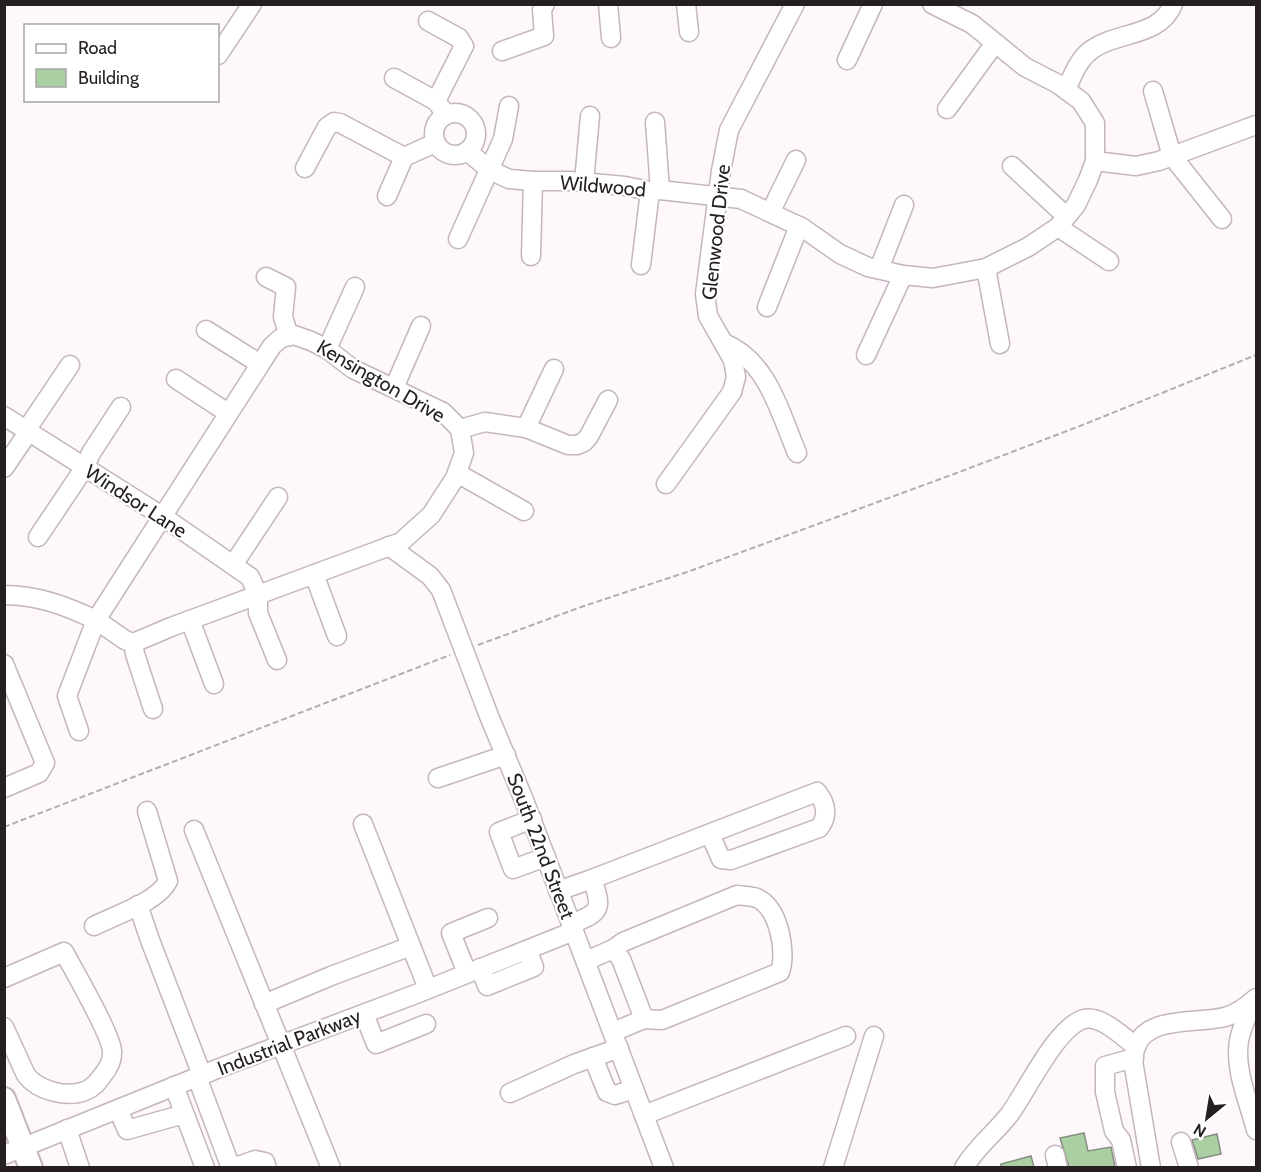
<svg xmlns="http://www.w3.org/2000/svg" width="1261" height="1172" viewBox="0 0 1261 1172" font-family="Cabin,sans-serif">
<rect width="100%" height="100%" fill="#fef7fb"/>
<g fill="#aacfa3" stroke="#848f82" stroke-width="1.5">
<polygon points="1084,1133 1088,1151 1111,1147 1115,1167 1069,1167 1060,1138"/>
<polygon points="1217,1134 1221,1154 1198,1159 1192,1140"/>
<polygon points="1031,1156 1034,1167 1001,1167 1001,1164"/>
</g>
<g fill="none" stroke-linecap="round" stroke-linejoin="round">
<defs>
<g id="minor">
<polyline points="608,4 611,38"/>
<polyline points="686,4 689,32"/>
<polyline points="428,21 459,38 464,46 436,101"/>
<polyline points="502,51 544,36 542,10 545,4"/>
<polyline points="218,55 252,4"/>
<polyline points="847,60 873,4"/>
<polyline points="394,78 436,101 442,109"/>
<path d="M1066,90C1072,77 1078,60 1090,51C1115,31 1160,38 1173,4"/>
<polyline points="1153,91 1172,156 1222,219"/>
<polyline points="947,109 995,43"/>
<circle cx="455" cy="134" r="21"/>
<polyline points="655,122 660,190"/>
<polyline points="467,151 490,170 509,179 533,181 570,181 625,186 650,191 660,190 741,199 803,228 840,254 868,267 903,275 933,278 986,268 1028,247 1058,227 1076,205 1088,180 1095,161 1095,123 1081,101 1058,84 1025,67 972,24 932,4"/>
<polyline points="1095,161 1136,166 1159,161 1256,125"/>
<polyline points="1012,166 1066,216"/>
<polyline points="305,168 327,127 334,122 340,123 404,157"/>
<polyline points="584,182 590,116"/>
<polyline points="387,196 404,157 435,143"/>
<polyline points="771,211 796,160"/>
<polyline points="1058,227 1109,261"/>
<polyline points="458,239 503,139 509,106"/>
<polyline points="531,256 533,181"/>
<polyline points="641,265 650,191"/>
<polyline points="986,268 1000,344"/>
<polyline points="879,269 904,205"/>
<polyline points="266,277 286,287 283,317 289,336"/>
<polyline points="767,307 799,226"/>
<polyline points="206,330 260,364"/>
<path d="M724,343C768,361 780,413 797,453"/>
<polyline points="327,349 355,287"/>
<polyline points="866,355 903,275"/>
<polyline points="176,379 228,413"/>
<polyline points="394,388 421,326"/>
<polyline points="4,416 162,516 250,577 258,595 258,613 277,660"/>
<polyline points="526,428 554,369"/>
<polyline points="460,429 485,422 526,428 568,445 577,445 584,442 589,436 608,400"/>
<polyline points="4,468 25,437 31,423 70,365"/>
<polyline points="457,473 524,511"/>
<polyline points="666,484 732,392 736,377 733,360 708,316 705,294 721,171 729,130 795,4"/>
<polyline points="38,537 85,467 91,453 121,407"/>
<polyline points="389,546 430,576 441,590 489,716 524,800 664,1168"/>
<polyline points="233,565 278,497"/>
<polyline points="314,574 337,636"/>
<path d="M4,595C38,595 66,606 96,620L272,346L281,338L294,335L311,341L327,349L353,369L443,412L460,429L464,453L455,478L431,515L401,542L171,627L133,643L125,640L96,620L67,696L79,731"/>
<polyline points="190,620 214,684"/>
<polyline points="133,643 135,654 153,709"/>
<polyline points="4,664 45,763 39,773 4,788"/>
<polyline points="438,778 506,755"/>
<polyline points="532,819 499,832 513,869 546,857"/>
<polyline points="363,824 428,989"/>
<polyline points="194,830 331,1168"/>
<path d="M592,879L817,792C827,804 828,817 819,828L731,860L721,859L710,834"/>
<path d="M558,891L592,879C603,910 601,912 571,924"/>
<polyline points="138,905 150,940 202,1075"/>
<path d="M94,926C115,915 158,902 168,881L147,811"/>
<path d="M613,949L623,942L737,895C743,896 751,896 757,898C779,908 787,952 780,972L662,1020L644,1019L613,1032"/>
<polyline points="586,961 613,949 621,959 644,1019"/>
<polyline points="480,968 487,986 534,967 527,950"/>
<polyline points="467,973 451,933 488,918"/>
<path d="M4,978L64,952C74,971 111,1034 112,1051C113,1061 108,1069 102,1076C97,1083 93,1088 85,1091C67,1098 38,1091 26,1075L4,1027"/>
<path d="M1254,1000C1249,1013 1241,1027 1239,1041C1234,1070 1249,1102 1256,1130"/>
<polyline points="264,1004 331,976 411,946"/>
<polyline points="364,1014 376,1044 426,1024"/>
<polyline points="593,1057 607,1092 615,1095 634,1089"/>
<polyline points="197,1077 231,1168"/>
<polyline points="174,1086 205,1168"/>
<polyline points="510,1093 574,1064 619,1048"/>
<polyline points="118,1109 127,1130 184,1114"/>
<polyline points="644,1115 846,1036"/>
<polyline points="67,1129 80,1168"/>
<polyline points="1181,1142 1189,1168"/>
<polyline points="4,1155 217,1069 416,994 574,931"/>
<polyline points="1055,1155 1058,1168"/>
<polyline points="233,1168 255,1160 265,1162 267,1168"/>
<polyline points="833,1168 874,1036"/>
<path d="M964,1168C975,1148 995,1133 1009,1115C1027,1091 1056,1027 1084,1019C1102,1015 1122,1037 1136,1046"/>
<polyline points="1127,1168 1121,1140 1114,1131 1105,1092 1105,1066 1134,1058"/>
<path d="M1151,1168L1133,1061C1134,1056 1134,1051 1136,1047C1147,1015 1198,1024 1225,1017C1237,1014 1247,1006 1256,998"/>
</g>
<polyline id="major" points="4,1099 31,1168"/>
</defs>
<use href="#minor" stroke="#c5b5be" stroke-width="21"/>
<use href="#major" stroke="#c5b5be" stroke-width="26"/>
<g stroke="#b3adb1" stroke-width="2" stroke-dasharray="6 3" stroke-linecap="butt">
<polyline points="478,645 581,607 690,571 962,471 1080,426 1256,355"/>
<polyline points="4,827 450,655"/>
</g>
<use href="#minor" stroke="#fff" stroke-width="18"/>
<use href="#major" stroke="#fff" stroke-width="22"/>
</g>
<g text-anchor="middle" stroke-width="4.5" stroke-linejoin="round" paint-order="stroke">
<g font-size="20" fill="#251f23" stroke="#fff">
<text transform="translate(603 186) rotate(5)" y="7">Wildwood</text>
<text transform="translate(716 232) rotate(-84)" y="7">Glenwood Drive</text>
<text transform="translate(381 381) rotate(30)" y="7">Kensington Drive</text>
<text transform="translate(136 501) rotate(33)" y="7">Windsor Lane</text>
<text transform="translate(541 846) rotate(69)" y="7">South 22nd Street</text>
<text transform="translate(289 1042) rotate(-21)" y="7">Industrial Parkway</text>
</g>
</g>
<rect width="1261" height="1172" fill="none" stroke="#251f23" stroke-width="12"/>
<rect x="24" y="24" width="195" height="78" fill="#ffffff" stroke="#a8a5a7" stroke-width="1.5"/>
<rect x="36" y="44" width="30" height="9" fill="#ffffff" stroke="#a8a5a7" stroke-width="1.5"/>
<text x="78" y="54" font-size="18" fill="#251f23">Road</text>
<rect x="36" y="69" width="30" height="18" fill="#aacfa3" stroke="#a8a5a7" stroke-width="1.5"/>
<text x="78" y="84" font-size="18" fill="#251f23">Building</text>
<g transform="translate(1207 1118) rotate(210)" stroke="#ffffff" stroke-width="4.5" paint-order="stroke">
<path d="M0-4.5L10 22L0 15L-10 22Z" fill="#251f23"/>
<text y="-9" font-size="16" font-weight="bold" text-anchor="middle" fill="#251f23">N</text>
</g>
</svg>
